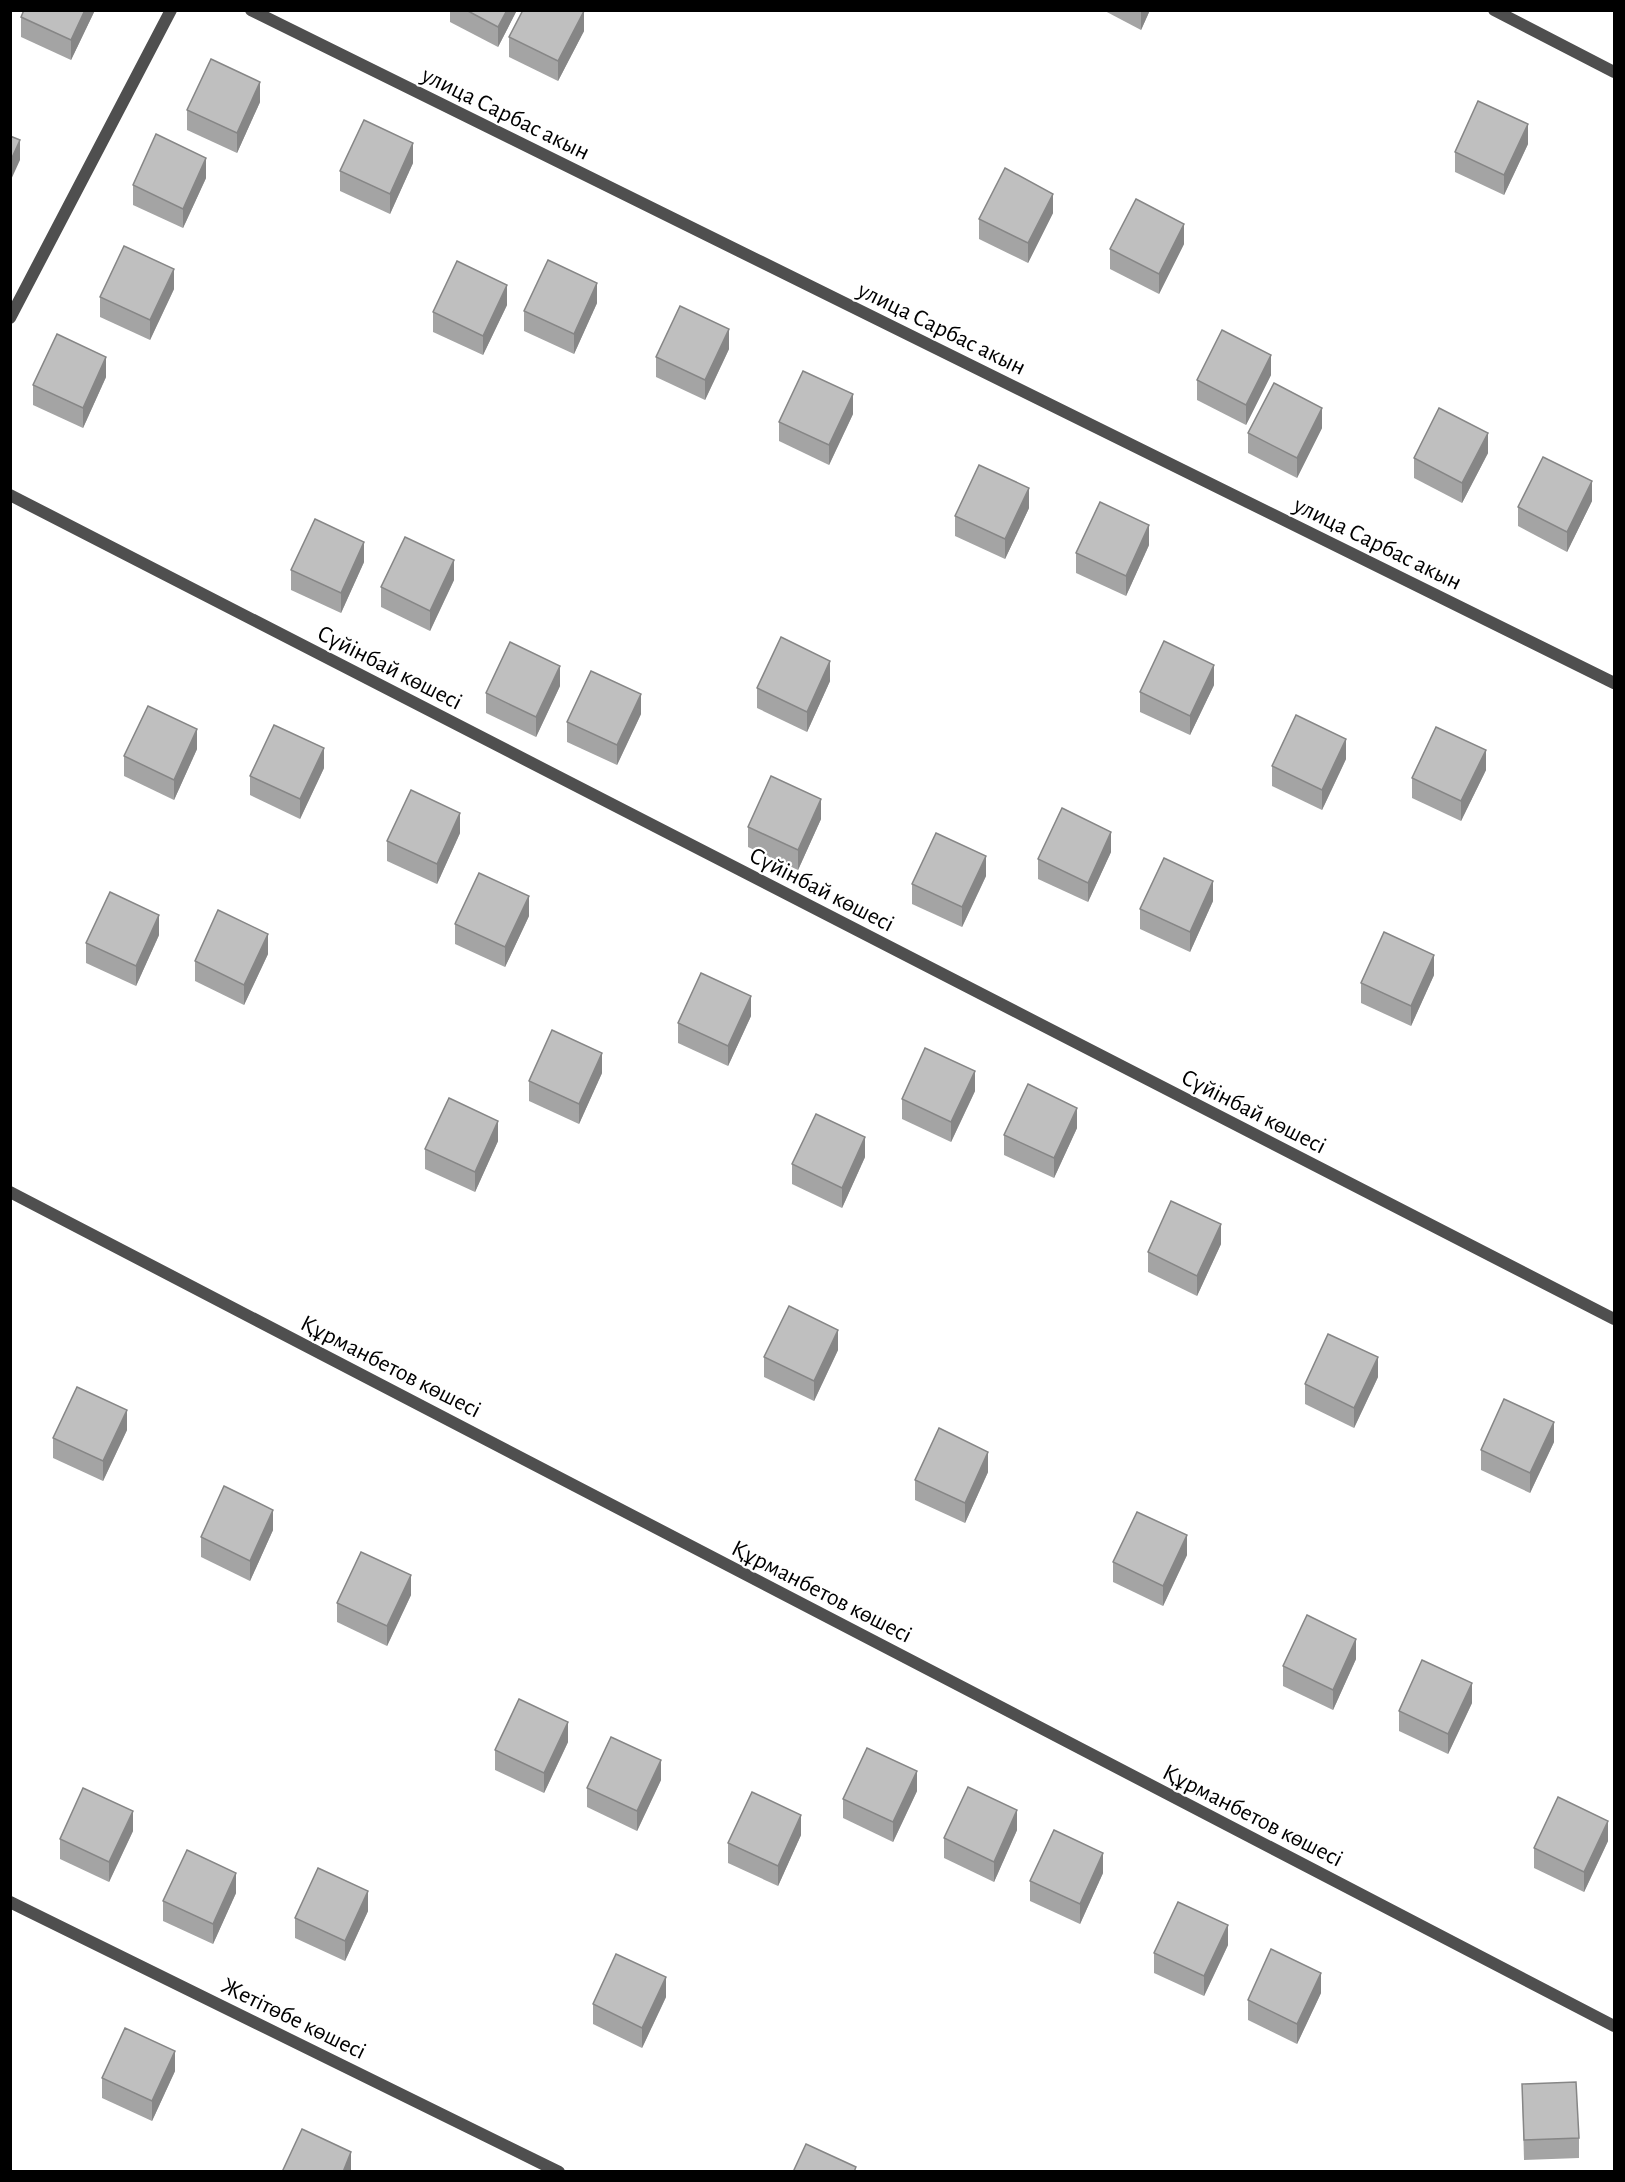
<svg xmlns="http://www.w3.org/2000/svg" width="1625" height="2182" viewBox="0 0 1625 2182" font-family="'Alegreya Sans',sans-serif">
<rect width="100%" height="100%" fill="#fff"/>
<g fill="none" stroke-linecap="round" stroke-linejoin="round">
<g stroke="#4f4f4f" stroke-width="12">
<polyline points="251,10 1614,683"/>
<polyline points="1494,10 1614,72"/>
<polyline points="10,318 171,10"/>
<polyline points="10,495 1614,1319"/>
<polyline points="10,1192 1614,2026"/>
<polyline points="10,1902 559,2172"/>
</g>
</g>
<g fill="#a4a4a4">
<polygon points="24,10 95,10 71,60 21,37 21,17"/>
<polygon points="450,10 517,10 498,47 450,22"/>
<polygon points="1103,10 1150,10 1141,30"/>
<polygon points="584,31 558,81 509,57 509,37"/>
<polygon points="260,102 237,153 187,130 187,110"/>
<polygon points="1528,144 1504,195 1455,172 1455,152"/>
<polygon points="413,163 390,214 340,191 340,171"/>
<polygon points="206,178 183,228 133,205 133,185"/>
<polygon points="1053,213 1028,263 979,239 979,219"/>
<polygon points="1184,244 1159,294 1110,269 1110,249"/>
<polygon points="174,289 150,340 100,317 100,297"/>
<polygon points="597,303 574,354 524,331 524,311"/>
<polygon points="507,305 483,355 433,332 433,312"/>
<polygon points="729,349 705,400 656,377 656,357"/>
<polygon points="1271,375 1246,425 1197,400 1197,380"/>
<polygon points="106,377 83,428 33,405 33,385"/>
<polygon points="853,414 829,465 779,441 779,422"/>
<polygon points="1322,428 1297,478 1248,453 1248,433"/>
<polygon points="1488,453 1462,503 1414,478 1414,458"/>
<polygon points="1592,501 1567,552 1518,526 1518,507"/>
<polygon points="1029,508 1005,559 955,536 955,516"/>
<polygon points="1149,545 1126,596 1076,573 1076,553"/>
<polygon points="364,562 341,613 291,590 291,570"/>
<polygon points="454,580 430,631 381,607 381,587"/>
<polygon points="830,681 807,732 757,708 757,688"/>
<polygon points="1214,685 1190,735 1140,712 1140,692"/>
<polygon points="560,686 536,737 486,713 486,693"/>
<polygon points="641,714 617,765 567,742 567,722"/>
<polygon points="197,749 174,800 124,776 124,756"/>
<polygon points="1346,759 1322,810 1272,786 1272,766"/>
<polygon points="324,768 300,819 250,795 250,776"/>
<polygon points="1486,770 1461,821 1412,798 1412,778"/>
<polygon points="821,819 798,870 748,847 748,827"/>
<polygon points="460,833 437,884 387,861 387,841"/>
<polygon points="1111,852 1088,902 1038,879 1038,859"/>
<polygon points="986,876 962,927 912,904 912,884"/>
<polygon points="1213,901 1190,952 1140,929 1140,909"/>
<polygon points="529,916 505,967 455,944 455,924"/>
<polygon points="159,935 136,986 86,963 86,943"/>
<polygon points="268,954 244,1005 195,981 195,961"/>
<polygon points="1434,975 1411,1026 1361,1003 1361,983"/>
<polygon points="751,1016 728,1066 678,1043 678,1023"/>
<polygon points="602,1073 579,1124 529,1101 529,1081"/>
<polygon points="975,1091 951,1142 902,1119 902,1099"/>
<polygon points="1077,1128 1054,1178 1004,1155 1004,1135"/>
<polygon points="498,1141 475,1192 425,1169 425,1149"/>
<polygon points="865,1157 842,1208 792,1184 792,1164"/>
<polygon points="1221,1244 1197,1296 1148,1272 1148,1252"/>
<polygon points="838,1350 814,1401 764,1377 764,1357"/>
<polygon points="1378,1377 1354,1428 1305,1404 1305,1384"/>
<polygon points="127,1430 103,1481 53,1458 53,1438"/>
<polygon points="1554,1442 1530,1493 1481,1470 1481,1450"/>
<polygon points="988,1472 965,1523 915,1500 915,1480"/>
<polygon points="273,1530 250,1581 201,1557 201,1537"/>
<polygon points="1187,1555 1163,1606 1113,1582 1113,1562"/>
<polygon points="411,1595 387,1646 337,1622 337,1603"/>
<polygon points="1356,1659 1333,1710 1283,1686 1283,1666"/>
<polygon points="1472,1703 1448,1754 1399,1731 1399,1711"/>
<polygon points="568,1742 544,1793 495,1770 495,1750"/>
<polygon points="661,1780 637,1831 587,1807 587,1788"/>
<polygon points="917,1791 893,1842 843,1818 843,1799"/>
<polygon points="1017,1830 994,1882 944,1858 944,1838"/>
<polygon points="133,1831 109,1882 60,1859 60,1839"/>
<polygon points="801,1835 778,1886 728,1863 728,1843"/>
<polygon points="1608,1841 1584,1892 1534,1868 1534,1848"/>
<polygon points="1103,1873 1080,1924 1030,1901 1030,1881"/>
<polygon points="236,1893 213,1944 163,1921 163,1901"/>
<polygon points="368,1911 345,1961 295,1938 295,1918"/>
<polygon points="1228,1945 1204,1996 1154,1973 1154,1953"/>
<polygon points="1321,1993 1297,2044 1248,2020 1248,2000"/>
<polygon points="666,1997 642,2048 593,2024 593,2004"/>
<polygon points="175,2071 152,2121 102,2098 102,2078"/>
<polygon points="1522,2084 1579,2138 1579,2158 1524,2160"/>
</g>
<g fill="#868686">
<polygon points="85,10 95,10 71,60 71,40"/>
<polygon points="507,10 517,10 498,47 498,27"/>
<polygon points="1141,10 1150,10 1141,30"/>
<polygon points="584,11 584,31 558,81 558,61"/>
<polygon points="260,82 260,102 237,153 237,133"/>
<polygon points="1528,124 1528,144 1504,195 1504,175"/>
<polygon points="20,140 20,160 10,182 10,162"/>
<polygon points="413,143 413,163 390,214 390,194"/>
<polygon points="206,158 206,178 183,228 183,209"/>
<polygon points="1053,194 1053,213 1028,263 1028,243"/>
<polygon points="1184,224 1184,244 1159,294 1159,274"/>
<polygon points="174,269 174,289 150,340 150,320"/>
<polygon points="597,283 597,303 574,354 574,334"/>
<polygon points="507,285 507,305 483,355 483,336"/>
<polygon points="729,329 729,349 705,400 705,380"/>
<polygon points="1271,355 1271,375 1246,425 1246,405"/>
<polygon points="106,357 106,377 83,428 83,408"/>
<polygon points="853,394 853,414 829,465 829,445"/>
<polygon points="1322,408 1322,428 1297,478 1297,458"/>
<polygon points="1488,433 1488,453 1462,503 1462,483"/>
<polygon points="1592,481 1592,501 1567,552 1567,532"/>
<polygon points="1029,488 1029,508 1005,559 1005,539"/>
<polygon points="1149,525 1149,545 1126,596 1126,576"/>
<polygon points="364,542 364,562 341,613 341,593"/>
<polygon points="454,560 454,580 430,631 430,611"/>
<polygon points="830,661 830,681 807,732 807,712"/>
<polygon points="1214,665 1214,685 1190,735 1190,716"/>
<polygon points="560,666 560,686 536,737 536,717"/>
<polygon points="641,694 641,714 617,765 617,745"/>
<polygon points="197,729 197,749 174,800 174,780"/>
<polygon points="1346,739 1346,759 1322,810 1322,790"/>
<polygon points="324,748 324,768 300,819 300,799"/>
<polygon points="1486,750 1486,770 1461,821 1461,801"/>
<polygon points="821,799 821,819 798,870 798,850"/>
<polygon points="460,813 460,833 437,884 437,864"/>
<polygon points="1111,832 1111,852 1088,902 1088,883"/>
<polygon points="986,856 986,876 962,927 962,907"/>
<polygon points="1213,881 1213,901 1190,952 1190,932"/>
<polygon points="529,896 529,916 505,967 505,947"/>
<polygon points="159,915 159,935 136,986 136,966"/>
<polygon points="268,934 268,954 244,1005 244,985"/>
<polygon points="1434,955 1434,975 1411,1026 1411,1006"/>
<polygon points="751,996 751,1016 728,1066 728,1046"/>
<polygon points="602,1053 602,1073 579,1124 579,1104"/>
<polygon points="975,1071 975,1091 951,1142 951,1122"/>
<polygon points="1077,1108 1077,1128 1054,1178 1054,1158"/>
<polygon points="498,1121 498,1141 475,1192 475,1172"/>
<polygon points="865,1137 865,1157 842,1208 842,1188"/>
<polygon points="1221,1224 1221,1244 1197,1296 1197,1276"/>
<polygon points="838,1330 838,1350 814,1401 814,1381"/>
<polygon points="1378,1357 1378,1377 1354,1428 1354,1408"/>
<polygon points="127,1410 127,1430 103,1481 103,1461"/>
<polygon points="1554,1422 1554,1442 1530,1493 1530,1473"/>
<polygon points="988,1452 988,1472 965,1523 965,1503"/>
<polygon points="273,1510 273,1530 250,1581 250,1561"/>
<polygon points="1187,1535 1187,1555 1163,1606 1163,1586"/>
<polygon points="411,1575 411,1595 387,1646 387,1626"/>
<polygon points="1356,1639 1356,1659 1333,1710 1333,1690"/>
<polygon points="1472,1683 1472,1703 1448,1754 1448,1734"/>
<polygon points="568,1722 568,1742 544,1793 544,1773"/>
<polygon points="661,1760 661,1780 637,1831 637,1811"/>
<polygon points="917,1771 917,1791 893,1842 893,1822"/>
<polygon points="1017,1810 1017,1830 994,1882 994,1862"/>
<polygon points="133,1811 133,1831 109,1882 109,1862"/>
<polygon points="801,1815 801,1835 778,1886 778,1866"/>
<polygon points="1608,1821 1608,1841 1584,1892 1584,1872"/>
<polygon points="1103,1853 1103,1873 1080,1924 1080,1904"/>
<polygon points="236,1873 236,1893 213,1944 213,1924"/>
<polygon points="368,1891 368,1911 345,1961 345,1941"/>
<polygon points="1228,1925 1228,1945 1204,1996 1204,1976"/>
<polygon points="1321,1973 1321,1993 1297,2044 1297,2024"/>
<polygon points="666,1977 666,1997 642,2048 642,2028"/>
<polygon points="175,2051 175,2071 152,2121 152,2101"/>
<polygon points="351,2152 351,2172 343,2172"/>
</g>
<g fill="#bfbfbf" stroke="#868686" stroke-width="1.5">
<polygon points="24,10 85,10 71,40 21,17"/>
<polygon points="466,10 507,10 498,27"/>
<polygon points="523,10 582,10 584,11 558,61 509,37"/>
<polygon points="211,59 260,82 237,133 187,110"/>
<polygon points="1478,101 1528,124 1504,175 1455,152"/>
<polygon points="364,120 413,143 390,194 340,171"/>
<polygon points="156,134 206,158 183,209 133,185"/>
<polygon points="10,136 20,140 10,162"/>
<polygon points="1005,168 1053,194 1028,243 979,219"/>
<polygon points="1136,199 1184,224 1159,274 1110,249"/>
<polygon points="124,246 174,269 150,320 100,297"/>
<polygon points="548,260 597,283 574,334 524,311"/>
<polygon points="457,261 507,285 483,336 433,312"/>
<polygon points="680,306 729,329 705,380 656,357"/>
<polygon points="1222,330 1271,355 1246,405 1197,380"/>
<polygon points="57,334 106,357 83,408 33,385"/>
<polygon points="803,371 853,394 829,445 779,422"/>
<polygon points="1274,383 1322,408 1297,458 1248,433"/>
<polygon points="1439,408 1488,433 1462,483 1414,458"/>
<polygon points="1543,457 1592,481 1567,532 1518,507"/>
<polygon points="979,465 1029,488 1005,539 955,516"/>
<polygon points="1100,502 1149,525 1126,576 1076,553"/>
<polygon points="315,519 364,542 341,593 291,570"/>
<polygon points="405,537 454,560 430,611 381,587"/>
<polygon points="781,637 830,661 807,712 757,688"/>
<polygon points="1164,641 1214,665 1190,716 1140,692"/>
<polygon points="510,642 560,666 536,717 486,693"/>
<polygon points="591,671 641,694 617,745 567,722"/>
<polygon points="148,706 197,729 174,780 124,756"/>
<polygon points="1296,715 1346,739 1322,790 1272,766"/>
<polygon points="274,725 324,748 300,799 250,776"/>
<polygon points="1436,727 1486,750 1461,801 1412,778"/>
<polygon points="771,776 821,799 798,850 748,827"/>
<polygon points="411,790 460,813 437,864 387,841"/>
<polygon points="1062,808 1111,832 1088,883 1038,859"/>
<polygon points="936,833 986,856 962,907 912,884"/>
<polygon points="1164,858 1213,881 1190,932 1140,909"/>
<polygon points="479,873 529,896 505,947 455,924"/>
<polygon points="110,892 159,915 136,966 86,943"/>
<polygon points="218,910 268,934 244,985 195,961"/>
<polygon points="1384,932 1434,955 1411,1006 1361,983"/>
<polygon points="701,973 751,996 728,1046 678,1023"/>
<polygon points="552,1030 602,1053 579,1104 529,1081"/>
<polygon points="925,1048 975,1071 951,1122 902,1099"/>
<polygon points="1028,1084 1077,1108 1054,1158 1004,1135"/>
<polygon points="449,1098 498,1121 475,1172 425,1149"/>
<polygon points="816,1114 865,1137 842,1188 792,1164"/>
<polygon points="1171,1201 1221,1224 1197,1276 1148,1252"/>
<polygon points="789,1306 838,1330 814,1381 764,1357"/>
<polygon points="1328,1334 1378,1357 1354,1408 1305,1384"/>
<polygon points="77,1387 127,1410 103,1461 53,1438"/>
<polygon points="1504,1399 1554,1422 1530,1473 1481,1450"/>
<polygon points="939,1428 988,1452 965,1503 915,1480"/>
<polygon points="224,1486 273,1510 250,1561 201,1537"/>
<polygon points="1137,1512 1187,1535 1163,1586 1113,1562"/>
<polygon points="361,1552 411,1575 387,1626 337,1603"/>
<polygon points="1307,1615 1356,1639 1333,1690 1283,1666"/>
<polygon points="1422,1660 1472,1683 1448,1734 1399,1711"/>
<polygon points="519,1699 568,1722 544,1773 495,1750"/>
<polygon points="611,1737 661,1760 637,1811 587,1788"/>
<polygon points="867,1748 917,1771 893,1822 843,1799"/>
<polygon points="968,1787 1017,1810 994,1862 944,1838"/>
<polygon points="83,1788 133,1811 109,1862 60,1839"/>
<polygon points="752,1792 801,1815 778,1866 728,1843"/>
<polygon points="1558,1797 1608,1821 1584,1872 1534,1848"/>
<polygon points="1054,1830 1103,1853 1080,1904 1030,1881"/>
<polygon points="187,1850 236,1873 213,1924 163,1901"/>
<polygon points="318,1868 368,1891 345,1941 295,1918"/>
<polygon points="1178,1902 1228,1925 1204,1976 1154,1953"/>
<polygon points="1271,1949 1321,1973 1297,2024 1248,2000"/>
<polygon points="616,1954 666,1977 642,2028 593,2004"/>
<polygon points="125,2028 175,2051 152,2101 102,2078"/>
<polygon points="1576,2082 1579,2138 1524,2140 1522,2084"/>
<polygon points="302,2129 351,2152 343,2172 282,2172"/>
<polygon points="806,2144 856,2167 854,2172 793,2172"/>
</g>
<g text-anchor="middle" stroke-width="4.5" stroke-linejoin="round" paint-order="stroke">
<g font-size="24" fill="#000" stroke="#fff">
<text transform="translate(506 113) rotate(26)" y="8">улица Сарбас акын</text>
<text transform="translate(942 328) rotate(26)" y="8">улица Сарбас акын</text>
<text transform="translate(1378 543) rotate(26)" y="8">улица Сарбас акын</text>
<text transform="translate(390 667) rotate(27)" y="8">Сүйінбай көшесі</text>
<text transform="translate(822 889) rotate(27)" y="8">Сүйінбай көшесі</text>
<text transform="translate(1254 1111) rotate(27)" y="8">Сүйінбай көшесі</text>
<text transform="translate(391 1366) rotate(27)" y="8">Құрманбетов көшесі</text>
<text transform="translate(822 1591) rotate(27)" y="8">Құрманбетов көшесі</text>
<text transform="translate(1253 1815) rotate(27)" y="8">Құрманбетов көшесі</text>
<text transform="translate(294 2018) rotate(26)" y="8">Жетітөбе көшесі</text>
</g>
</g>
<rect width="1625" height="2182" fill="none" stroke="#000000" stroke-width="24"/>
</svg>
